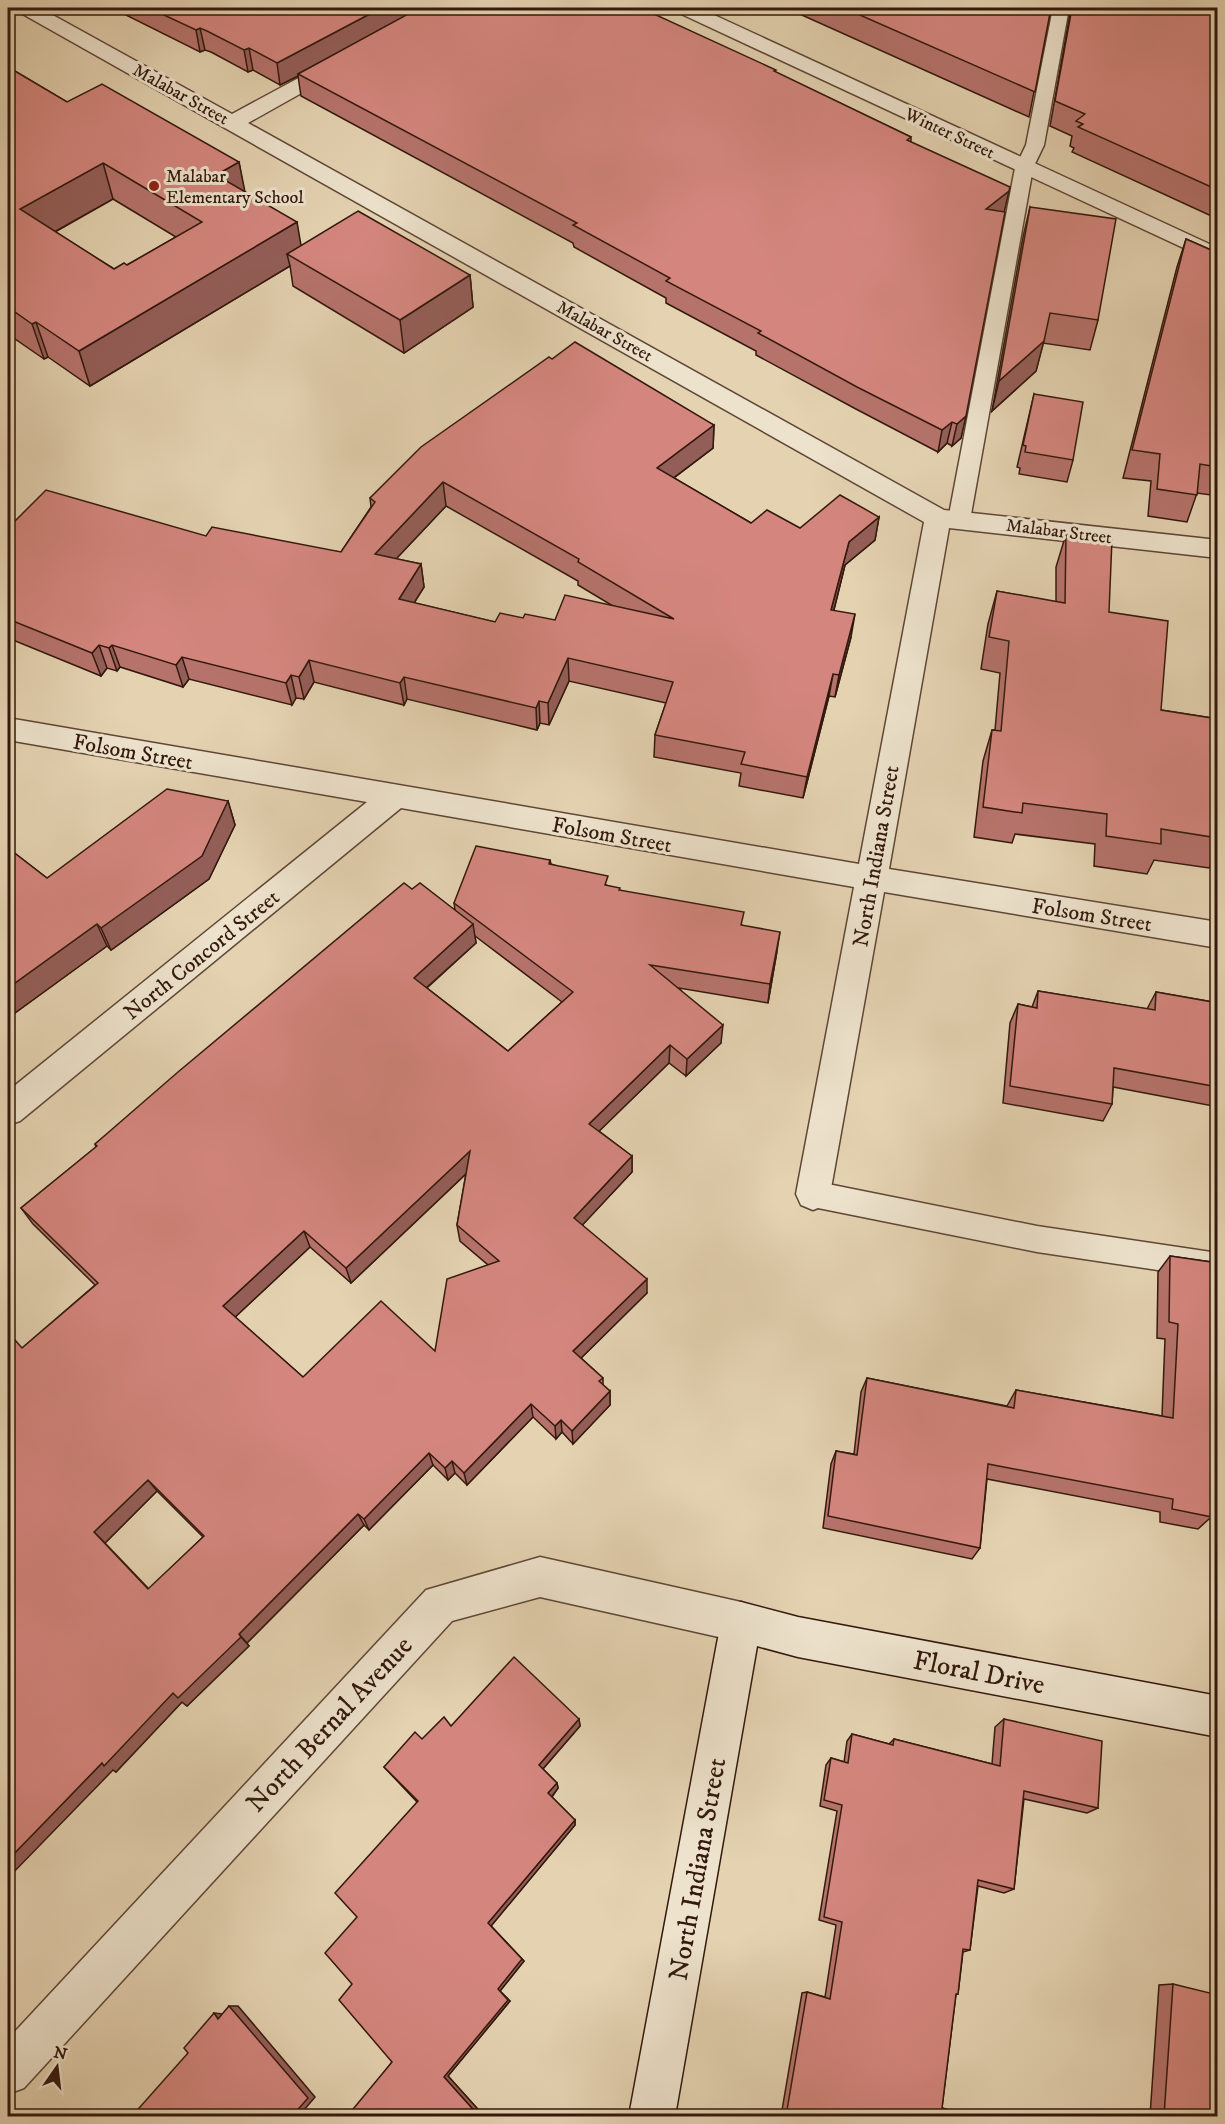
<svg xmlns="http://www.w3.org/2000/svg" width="1225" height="2124" viewBox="0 0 1225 2124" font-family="'IM FELL DW Pica',serif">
<rect width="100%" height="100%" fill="#e4d2b1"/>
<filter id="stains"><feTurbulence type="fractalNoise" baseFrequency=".00333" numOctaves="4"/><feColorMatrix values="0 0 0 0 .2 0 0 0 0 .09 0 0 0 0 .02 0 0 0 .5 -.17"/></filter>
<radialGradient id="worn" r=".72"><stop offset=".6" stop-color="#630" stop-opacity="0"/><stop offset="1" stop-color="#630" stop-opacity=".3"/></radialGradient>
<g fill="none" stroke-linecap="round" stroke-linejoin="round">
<defs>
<g id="lane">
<polygon points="1053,8 1069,8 1044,145 1033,168 970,520 967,525 959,527 951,525 948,520 1015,168 1026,145"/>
<polygon points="813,1181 1037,1226 1218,1253 1218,1279 1037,1252 813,1207 803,1203 799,1194 803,1185"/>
</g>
<g id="street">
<polygon points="16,8 40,8 232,114 332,60 339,58 346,60 349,64 346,68 248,123 944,510 1218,540 1218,558 949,528 889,869 1218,922 1218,948 884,892 830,1194 825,1205 813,1210 801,1205 796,1194 854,887 401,808 20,1121 8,1125 8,1091 367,802 8,740 8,718 859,864 924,522 19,12"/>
<polygon points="674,8 699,8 1218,248 1218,264 677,12"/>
<polygon points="540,1557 741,1602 755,1608 761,1622 755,1636 741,1642 540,1597 452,1621 24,2088 8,2094 8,2039 426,1590"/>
</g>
<polygon id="secondary" points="741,1602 798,1617 1218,1696 1218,1737 798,1657 757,1646 675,2116 629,2116 721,1622 727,1608"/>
</defs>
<use href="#lane" stroke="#5f4636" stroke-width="3"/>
<use href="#street" stroke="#5f4636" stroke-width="3"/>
<use href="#secondary" stroke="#33180d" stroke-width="3"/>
<use href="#lane" fill="#ede2cc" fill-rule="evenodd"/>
<use href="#street" fill="#ede2cc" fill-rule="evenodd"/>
<use href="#secondary" fill="#ede2cc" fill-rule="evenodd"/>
</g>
<g fill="#b6736c" stroke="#33180d" stroke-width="1.5" fill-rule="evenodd">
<polygon points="112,8 641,8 911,137 911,142 1004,212 961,438 952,446 947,443 938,452 854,408 756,355 756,351 666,303 666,298 574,247 573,243 301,96 298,76 280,85 253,70 248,72 211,52 205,50 200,52"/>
<polygon points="794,8 1051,8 1029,117 793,11"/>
<polygon points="1070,8 1218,8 1218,219 1072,152 1074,148 1070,146 1072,136 1050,126 1071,8"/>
<path d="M8,67L67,102L239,162L244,191L301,246L470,275L473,307L404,353L293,286L290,266L90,386L48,357L44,359L8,334ZM113,199L176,237L127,265L114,269L55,232Z"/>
<polygon points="1030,207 1098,320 1090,350 1043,343 1036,371 992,411 1023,237"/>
<polygon points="1186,239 1218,253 1218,496 1197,493 1187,522 1148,516 1151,481 1123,478 1177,267"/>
<path d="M552,359L714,425L713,448L674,478L751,523L800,528L879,517L875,540L845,565L834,610L851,637L835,697L829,696L803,798L739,786L741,773L654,757L655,735L666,703L569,681L549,725L540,723L537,730L407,699L404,705L314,682L304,699L296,698L292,705L189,679L183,687L120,667L117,671L107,668L101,676L8,638V528L206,536L341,552L371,507L370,498ZM446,506L578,581V585L613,606L555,620L523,618L495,622L414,603L424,587L421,564L396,559Z"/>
<polygon points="1034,394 1073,460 1067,482 1019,474 1020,468 1017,467"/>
<polygon points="1066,534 1161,710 1218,719 1218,851 1209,868 1154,860 1147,874 1094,866 1095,844 1015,834 1012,843 974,837 983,761 992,730 995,730 1000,673 981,669 988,624 997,591 1056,602 1056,567"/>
<polygon points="228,801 235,825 209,879 111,950 107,946 8,1018 8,848 47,878"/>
<path d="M550,860L551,864L619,890L742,925L777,951L768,1003L679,988L721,1043L686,1076L669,1063L599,1131L632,1156V1172L582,1225L647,1293L581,1358L603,1378V1385L610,1391V1405L573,1444L562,1432L556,1439L533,1417L467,1485L455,1473L448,1480L433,1465L369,1530L364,1525L247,1643L249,1646L187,1706L182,1702L116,1772L113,1770L10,1524L22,1348L95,1285L33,1224L21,1208L96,1147L95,1144L412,889L455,910L454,903ZM475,936L562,1002L508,1051L427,988L476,943ZM466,1174L457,1225L460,1241L488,1265L435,1351L303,1377L235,1317L310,1247L351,1283ZM157,1491L203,1537L149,1589L105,1543Z"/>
<polygon points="1038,991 1147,1009 1156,992 1218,1003 1218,1099 1213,1106 1113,1087 1112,1104 1103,1121 1003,1103 1010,1023 1018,1004 1032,1007"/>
<polygon points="1170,1256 1218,1263 1218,1521 1209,1519 1198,1529 1160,1522 1160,1512 987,1479 980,1548 972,1559 823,1528 831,1464 836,1451 854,1454 861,1392 867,1378 1007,1406 1016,1390 1162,1416 1165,1339 1157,1338 1158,1272"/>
<polygon points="579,1719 580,1726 543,1769 557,1783 558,1788 552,1797 575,1820 575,1825 491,1926 524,1961 500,1991 510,2001 448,2076 484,2116 351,2116 392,2062 352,1984 357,1917 417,1802 384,1767 422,1739 451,1726"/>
<polygon points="1004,1719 1098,1808 1087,1813 1024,1799 1014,1889 1004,1893 978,1886 970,1950 963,1952 958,1994 956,1994 942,2108 971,2116 781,2116 802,1993 807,1992 825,1997 836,1925 819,1920 837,1811 820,1806 826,1765 831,1758 844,1762 847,1741 852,1734 889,1744 894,1739 992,1764 995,1727"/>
<polygon points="1173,1984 1218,2116 1150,2116 1159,1985"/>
</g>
<g fill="#945e58" stroke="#33180d" stroke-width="1.5">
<polygon points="381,8 423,8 298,74 298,76 280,85 277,63"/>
<polygon points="200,28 205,50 200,52 196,30"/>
<polygon points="249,48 253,70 248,72 244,50"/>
<polygon points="239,162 246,197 216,175"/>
<polygon points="103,163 113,199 31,245 20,209"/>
<polygon points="1009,191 1004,213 986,209"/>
<polygon points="297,222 303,257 287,254 290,266 90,386 79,351"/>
<polygon points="470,275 473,307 404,353 400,320"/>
<polygon points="36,322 48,357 44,359 32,324"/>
<polygon points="1044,341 1036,371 992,411 999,381"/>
<polygon points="966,416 961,438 952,446 957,424"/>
<polygon points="952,422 947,443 938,452 942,430"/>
<polygon points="714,425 713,448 656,491 657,468"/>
<polygon points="443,482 446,506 379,577 375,554"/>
<polygon points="879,517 875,540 845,565 828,633 831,610 849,542"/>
<polygon points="421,564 424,587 402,622 399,599"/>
<polygon points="855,614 851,637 835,697 839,675"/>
<polygon points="99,645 107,668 101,676 92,653"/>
<polygon points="112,645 120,667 117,671 109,648"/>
<polygon points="182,657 189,679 183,687 176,665"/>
<polygon points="568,658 569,681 549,725 548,703"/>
<polygon points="309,660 314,682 304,699 299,677"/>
<polygon points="833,674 829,696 803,798 807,777"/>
<polygon points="291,675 296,698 292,705 286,683"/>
<polygon points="404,677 407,699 404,705 400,683"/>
<polygon points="539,701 540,723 537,730 536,708"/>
<polygon points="228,801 235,825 209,879 111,950 101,928"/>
<polygon points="97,924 107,946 8,1018 8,988"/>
<polygon points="473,924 476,943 417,996 414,978"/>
<polygon points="780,932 777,951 768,1003 770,984"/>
<polygon points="723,1025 721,1043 686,1076 687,1059"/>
<polygon points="670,1045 669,1063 589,1141 589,1124"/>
<polygon points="470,1151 472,1168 351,1283 346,1268"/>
<polygon points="632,1156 632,1172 574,1234 574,1218"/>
<polygon points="304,1231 310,1247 231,1321 223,1306"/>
<polygon points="647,1279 647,1293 574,1365 573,1351"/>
<polygon points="610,1391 610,1405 573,1444 572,1431"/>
<polygon points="531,1404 533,1417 467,1485 464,1473"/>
<polygon points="561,1420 562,1432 556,1439 555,1426"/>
<polygon points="429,1453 433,1465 369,1530 364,1519"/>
<polygon points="452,1461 455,1473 448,1480 445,1468"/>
<polygon points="148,1480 157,1491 105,1543 94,1532"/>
<polygon points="358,1514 364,1525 247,1643 239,1634"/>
<polygon points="241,1637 249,1646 187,1706 182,1702 116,1772 113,1770 8,1878 8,1860 102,1763 173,1693"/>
<polygon points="579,1719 580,1726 541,1771 539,1765"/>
<polygon points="557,1783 558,1788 550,1799 548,1793"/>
<polygon points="575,1820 575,1825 491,1926 524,1961 500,1991 510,2001 448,2076 484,2116 479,2116 444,2077 498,1989 488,1923"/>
<polygon points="229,2006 238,2006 315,2097 299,2116 292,2116"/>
<polygon points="214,2013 223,2014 218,2019"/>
</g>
<g fill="#d4867e" stroke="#33180d" stroke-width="1.5" fill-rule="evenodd">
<polygon points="149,8 381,8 277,63 249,48 244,50 207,31 200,28 196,30"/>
<polygon points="419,8 641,8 776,70 774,71 911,137 907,140 1010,187 1009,191 986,209 1005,212 966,416 957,424 952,422 942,430 857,387 758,333 761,331 666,281 670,278 573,225 577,223 298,74"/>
<polygon points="844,8 1051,8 1035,92"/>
<polygon points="1072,8 1218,8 1218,190 1078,127 1083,124 1076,121 1085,114 1055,101"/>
<path d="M8,67L67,102L102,84L239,162L216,175L297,222L79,351L36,322L32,324L8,307ZM103,163L202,222L127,265L124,263L114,269L20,209Z"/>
<polygon points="1030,207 1116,219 1098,320 1050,313 1044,341 999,381"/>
<polygon points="358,211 470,275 400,320 287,254"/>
<polygon points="1186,239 1218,253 1218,467 1200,464 1197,495 1157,489 1160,454 1132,450"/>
<path d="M575,342L714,425L657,468L751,523L767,510L800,528L840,495L879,517L849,542L831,610L855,614L839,675L833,674L807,777L741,764L745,752L655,735L673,682L568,658L548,703L539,701L536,708L404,677L400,683L309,660L299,677L291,675L286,683L182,657L176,665L112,645L109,648L99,645L92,653L8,619V528L46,490L206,536L212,527L341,552L375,502L370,498L421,447L549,357L552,359ZM443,482L579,559L578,562L674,619L565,595L555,620L525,614L523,618L500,613L495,622L399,599L421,564L375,554Z"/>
<polygon points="1034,394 1083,402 1073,460 1025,452 1026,446 1023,445"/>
<polygon points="1066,534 1112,539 1109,612 1168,621 1161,710 1218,719 1218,838 1161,829 1161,844 1106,836 1107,814 1023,803 1022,813 983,807 992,730 1001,731 1009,641 989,637 997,591 1065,603"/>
<polygon points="167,789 228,801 202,856 101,928 97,924 8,988 8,848 47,878"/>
<path d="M476,846L550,860L549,864L608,876L605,885L620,888L619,890L744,912L741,925L780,932L770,984L650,965L723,1025L687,1059L670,1045L589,1124L632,1156L574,1218L647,1279L573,1351L603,1378L599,1381L610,1391L572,1431L561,1420L555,1426L531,1404L464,1473L452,1461L445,1468L429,1453L364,1519L358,1514L239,1634L241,1637L178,1698L173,1693L104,1766L102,1763L8,1860V1526L10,1524L8,1521V1332L22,1348L98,1283L21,1208L97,1146L95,1144L178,1072L404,883L412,889L420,883L473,924L414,978L508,1051L573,992L454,903ZM470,1151L457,1225L499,1261L447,1279L435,1351L381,1301L303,1377L223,1306L304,1231L346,1268ZM148,1480L204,1536L148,1589L94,1532Z"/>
<polygon points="1038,991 1155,1010 1156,992 1218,1003 1218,1087 1114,1068 1112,1104 1010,1086 1018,1004 1037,1008"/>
<polygon points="1170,1256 1218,1263 1218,1505 1212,1504 1212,1517 1172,1509 1173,1499 988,1464 980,1548 828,1516 836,1451 857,1455 867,1378 1014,1408 1016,1390 1173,1418 1178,1324 1169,1322"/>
<polygon points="514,1657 579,1719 539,1765 557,1783 548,1793 575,1820 488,1923 522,1959 498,1989 508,2000 444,2077 479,2116 351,2116 349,2114 392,2062 339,2000 352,1984 325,1953 357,1917 335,1893 418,1801 384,1767 415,1732 422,1739 444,1717 451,1726"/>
<polygon points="1004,1719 1102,1741 1098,1808 1024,1791 1014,1889 978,1880 970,1950 963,1949 958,1994 956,1994 942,2108 971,2116 786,2116 807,1992 830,1999 842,1922 824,1917 842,1805 824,1800 831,1758 848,1763 852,1734 893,1745 894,1739 1000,1766"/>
<polygon points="1173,1984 1218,1995 1218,2116 1164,2116"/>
<polygon points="229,2006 308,2098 292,2116 132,2116 188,2053 184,2048 214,2013 218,2019"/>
</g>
<circle fill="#8f2418" stroke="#ede2cc" stroke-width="2" cx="154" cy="186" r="6"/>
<g text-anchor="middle" stroke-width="6" stroke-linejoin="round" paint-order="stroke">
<g font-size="18" fill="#33180d" stroke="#ede2cc">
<text transform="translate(181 94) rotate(29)" y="6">Malabar Street</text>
<text transform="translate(950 133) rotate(25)" y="6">Winter Street</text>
<text transform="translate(605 331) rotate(29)" y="6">Malabar Street</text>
<text transform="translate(1059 531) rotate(7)" y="6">Malabar Street</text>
</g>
<g font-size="18" fill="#33180d" stroke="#ede2cc" text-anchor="start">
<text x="166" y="182">Malabar<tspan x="166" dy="21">Elementary School</tspan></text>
</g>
<g font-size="22" fill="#33180d" stroke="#ede2cc">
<text transform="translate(133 751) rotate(10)" y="8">Folsom Street</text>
<text transform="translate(612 834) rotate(10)" y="8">Folsom Street</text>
<text transform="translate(875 856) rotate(-80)" y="8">North Indiana Street</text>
<text transform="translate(1092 914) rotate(9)" y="8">Folsom Street</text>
<text transform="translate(201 954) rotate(-39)" y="8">North Concord Street</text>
</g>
<g font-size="27" fill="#33180d" stroke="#ede2cc">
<text transform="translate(979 1672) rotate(11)" y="9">Floral Drive</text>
<text transform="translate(329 1724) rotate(-47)" y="9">North Bernal Avenue</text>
<text transform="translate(697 1869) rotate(-80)" y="9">North Indiana Street</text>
</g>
</g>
<rect width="1225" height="2124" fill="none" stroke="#e4d2b1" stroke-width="30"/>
<rect x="9" y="9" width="1207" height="2106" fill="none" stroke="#33180d" stroke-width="3"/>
<rect x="15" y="15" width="1195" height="2094" fill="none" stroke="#33180d" stroke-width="1.5"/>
<g transform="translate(57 2067) rotate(14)" stroke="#ede2cc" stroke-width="4.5" paint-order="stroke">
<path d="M0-4.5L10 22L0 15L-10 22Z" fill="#33180d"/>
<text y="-9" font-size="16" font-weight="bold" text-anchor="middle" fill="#33180d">N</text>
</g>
<rect width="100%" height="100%" filter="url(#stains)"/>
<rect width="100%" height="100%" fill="url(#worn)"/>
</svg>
